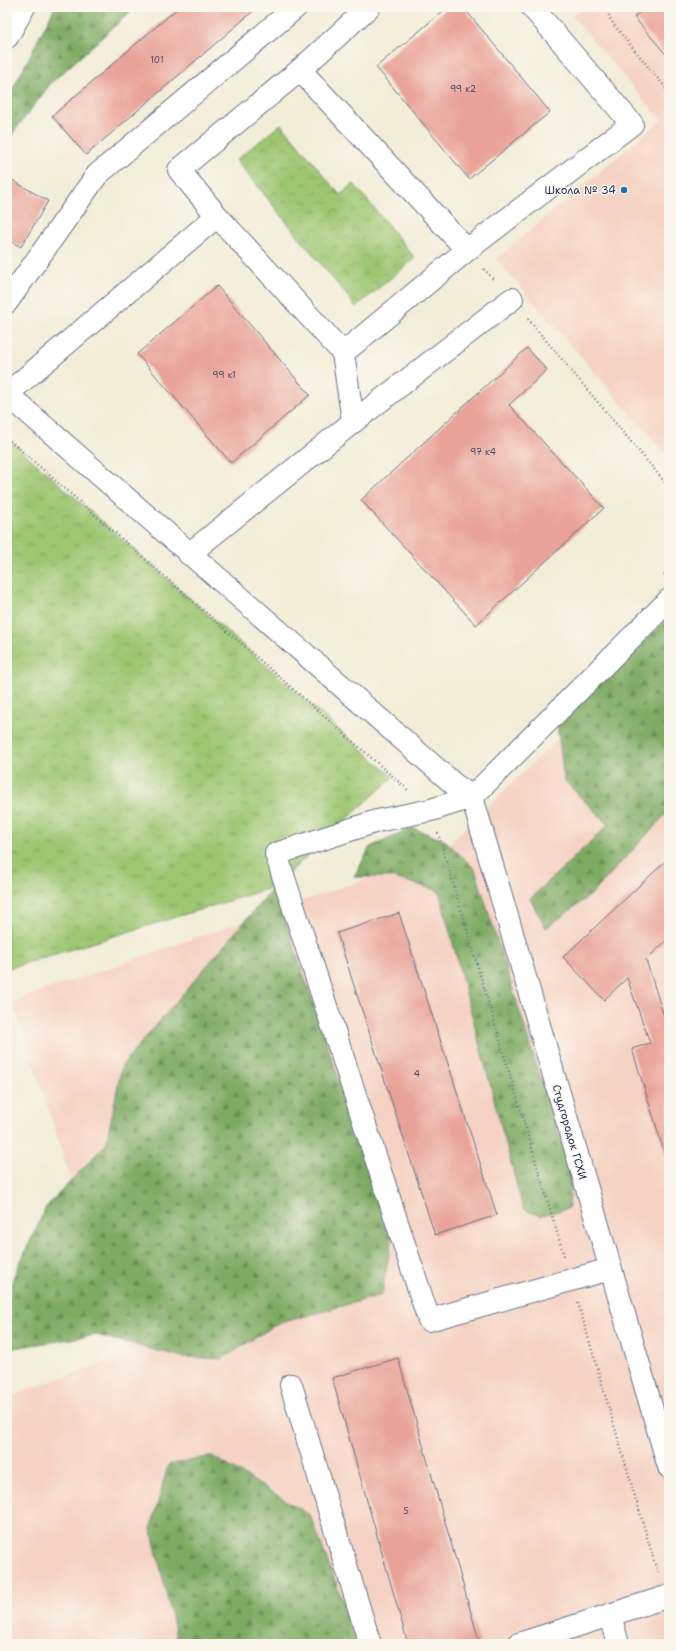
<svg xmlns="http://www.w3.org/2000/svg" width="676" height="1651" viewBox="0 0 676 1651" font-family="'Shantell Sans',sans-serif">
<defs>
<pattern id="grass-tufts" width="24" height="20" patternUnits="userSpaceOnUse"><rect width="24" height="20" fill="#9dc671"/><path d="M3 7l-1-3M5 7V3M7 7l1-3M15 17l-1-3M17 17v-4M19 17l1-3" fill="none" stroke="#7fa160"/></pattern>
<pattern id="forest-firs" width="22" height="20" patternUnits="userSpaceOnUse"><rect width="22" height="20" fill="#7eab63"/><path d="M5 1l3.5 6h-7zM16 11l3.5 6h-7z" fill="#668c55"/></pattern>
<pattern id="park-crowns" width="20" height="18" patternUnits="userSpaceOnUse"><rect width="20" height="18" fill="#9dc671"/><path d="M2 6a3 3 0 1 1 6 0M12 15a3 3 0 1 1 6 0" fill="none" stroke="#7fa160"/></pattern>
</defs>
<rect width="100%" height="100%" fill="#fbf7ec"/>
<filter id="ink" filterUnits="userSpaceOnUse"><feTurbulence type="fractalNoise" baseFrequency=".025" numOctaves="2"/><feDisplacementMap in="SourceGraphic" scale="8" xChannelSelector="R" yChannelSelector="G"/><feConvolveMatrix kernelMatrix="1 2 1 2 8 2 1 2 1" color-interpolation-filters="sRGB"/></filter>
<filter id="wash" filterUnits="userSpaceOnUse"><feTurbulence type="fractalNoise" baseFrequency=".012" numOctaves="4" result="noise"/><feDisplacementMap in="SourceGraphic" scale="16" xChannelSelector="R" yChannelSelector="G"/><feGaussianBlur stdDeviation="0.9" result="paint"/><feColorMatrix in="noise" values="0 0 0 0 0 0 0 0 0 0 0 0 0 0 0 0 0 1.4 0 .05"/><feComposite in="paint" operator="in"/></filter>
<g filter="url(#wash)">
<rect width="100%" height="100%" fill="#f2edd8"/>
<g fill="#f5d2c3">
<polygon points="583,7 669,7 669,459 496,259 661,120 572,16"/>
<polygon points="669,632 669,1644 7,1644 7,1397 128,1355 13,1001 438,854"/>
</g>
<polygon fill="url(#grass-tufts)" stroke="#5c7a68" points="7,438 393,777 274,887 10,968 7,967"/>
<g fill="url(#forest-firs)" stroke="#4c6d60">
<polygon points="55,7 136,7 51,83 7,141 7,100"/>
<polygon points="669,617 669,811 591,895 546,928 530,899 608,825 564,780 557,724"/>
<polygon points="413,828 446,841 475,869 572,1178 569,1208 540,1216 523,1209 439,891 391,877 354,877 370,847"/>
<polygon points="274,887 350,1112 393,1231 382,1295 277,1324 222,1359 182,1357 96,1335 7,1349 7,1317 13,1278 46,1207 106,1144 122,1065"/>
<polygon points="212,1456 310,1515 359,1644 178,1644 151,1528 168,1465"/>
</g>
<polygon fill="url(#park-crowns)" stroke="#5c7a68" points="281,124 340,195 354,184 415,258 356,307 236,160"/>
<g id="blocks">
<g fill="#e9a297">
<polygon points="179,7 258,7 86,155 52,116"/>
<polygon points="448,7 463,7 550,112 469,179 376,67"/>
<polygon points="646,7 669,7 669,58 634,17"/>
<polygon points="7,177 48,201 21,247 7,239"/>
<polygon points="217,286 310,395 231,463 137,354"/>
<polygon points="527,348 547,370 509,405 604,508 476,625 361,500"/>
<polygon points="669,858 669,938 646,960 669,1032 669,1167 632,1049 650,1043 627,978 604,1000 563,957"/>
<polygon points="399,913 497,1215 435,1235 337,933"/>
<polygon points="398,1358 480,1644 408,1644 332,1378"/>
</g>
</g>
</g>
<g filter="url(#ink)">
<use href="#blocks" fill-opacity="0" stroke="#667289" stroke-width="1"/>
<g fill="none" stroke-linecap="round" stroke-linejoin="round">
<defs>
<g id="minor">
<polyline points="369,7 300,70 467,250 632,124 532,7"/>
<polyline points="7,37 24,7"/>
<polyline points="300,70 179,170 217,216 343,353 467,250"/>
<polyline points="7,302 97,175 296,7"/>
<polyline points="7,394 455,785 472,797"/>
<polyline points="7,394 217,216"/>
<polyline points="353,422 512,299"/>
<polyline points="189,554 353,422 343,353"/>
<polyline points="472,797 669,1467"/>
<polyline points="610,1269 429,1320 276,854 377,821 431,810 472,797 669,600"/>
<polyline points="291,1385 370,1644"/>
<polyline points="610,1615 618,1644"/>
<polyline points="519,1644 669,1596"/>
</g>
</defs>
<use href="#minor" stroke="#667289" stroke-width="24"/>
<g stroke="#667289" stroke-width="2.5" stroke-dasharray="1 3" stroke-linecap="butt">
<polyline points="610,7 609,17 614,25 669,92"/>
<polyline points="484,269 494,280"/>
<polyline points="528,319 669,487"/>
<polyline points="7,438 408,790"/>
<polyline points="664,575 669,570"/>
<polyline points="438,833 564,1256"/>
<polyline points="578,1303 658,1574"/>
</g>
<use href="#minor" stroke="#fff" stroke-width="22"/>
</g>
</g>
<circle fill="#1f6fb2" stroke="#fbf7ec" stroke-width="1.5" cx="624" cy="190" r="4"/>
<g text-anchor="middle" stroke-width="3" stroke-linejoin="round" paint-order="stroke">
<g font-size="9" fill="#4e4c6c">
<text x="157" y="63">101</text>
<text x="463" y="92">99 к2</text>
<text x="224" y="378">99 к1</text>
<text x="483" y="455">97 к4</text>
<text x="417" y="1077">4</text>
<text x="406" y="1514">5</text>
</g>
<g font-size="11" fill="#1b2f5e" stroke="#fbf7ec" text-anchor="end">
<text x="616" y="194">Школа № 34</text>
</g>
<g font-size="11" fill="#1b2f5e" stroke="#fbf7ec">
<text transform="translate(570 1132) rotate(74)" y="4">Студгородок ГСХИ</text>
</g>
</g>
<rect width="676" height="1651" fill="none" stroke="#fbf7ec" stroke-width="24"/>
</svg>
